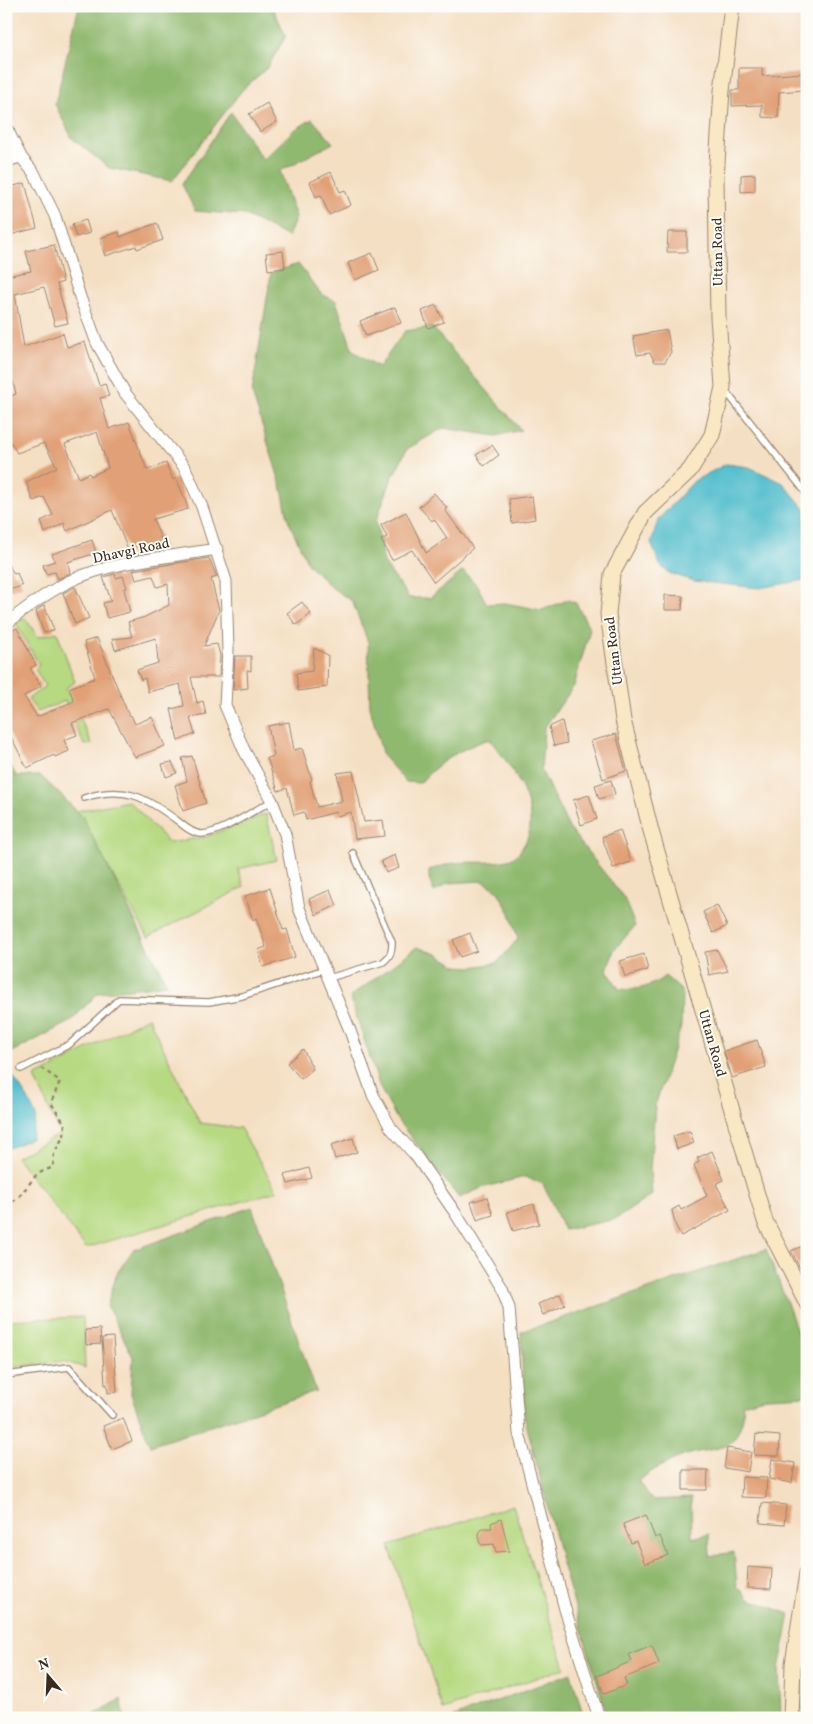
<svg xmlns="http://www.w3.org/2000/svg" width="813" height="1724" viewBox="0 0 813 1724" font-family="Vollkorn,serif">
<rect width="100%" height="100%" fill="#fdfcf7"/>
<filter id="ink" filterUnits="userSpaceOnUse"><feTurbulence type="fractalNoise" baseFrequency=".02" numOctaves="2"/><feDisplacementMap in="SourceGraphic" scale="10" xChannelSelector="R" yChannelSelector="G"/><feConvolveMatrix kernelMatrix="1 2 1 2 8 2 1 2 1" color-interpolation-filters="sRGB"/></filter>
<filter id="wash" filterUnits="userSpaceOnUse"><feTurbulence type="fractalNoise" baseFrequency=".0096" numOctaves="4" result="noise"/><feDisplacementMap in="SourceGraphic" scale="20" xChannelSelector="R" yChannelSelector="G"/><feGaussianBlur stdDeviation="1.12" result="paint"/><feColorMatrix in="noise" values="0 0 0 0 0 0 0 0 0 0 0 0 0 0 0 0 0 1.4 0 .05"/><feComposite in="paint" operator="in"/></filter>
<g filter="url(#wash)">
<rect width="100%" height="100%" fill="#f4dfc3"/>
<g fill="#b6d981" stroke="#788250">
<polygon points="25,618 38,637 57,632 75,682 66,688 92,744 84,745 65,701 38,712 28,699 45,686 35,669 39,665 16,623"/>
<polygon points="129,801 169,843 205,837 266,814 277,860 238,869 244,887 148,937 76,811"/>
<polygon points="148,1017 200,1123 240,1128 277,1191 86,1248 16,1157 60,1134 35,1077"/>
<polygon points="83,1317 85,1368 64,1361 6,1368 6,1320"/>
<polygon points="513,1505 565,1668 443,1710 389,1546"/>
</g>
<g fill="#90b96f" stroke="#667246">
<polygon points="79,6 272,6 286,36 267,68 243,89 172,181 109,168 72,138 55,104"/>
<polygon points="231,112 263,160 293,131 312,119 333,143 280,171 296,217 288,237 245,215 195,211 182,184"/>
<path d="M298,264L321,294L336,301L353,351L379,367L405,331L432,327L521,430L496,436L443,428L407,449L392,478L376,521L384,563L409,598H430L463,571L476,584L487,604L505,603L542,610L568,600L576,603L590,629L574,686L544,728L541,770L569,828L624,898L635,926L614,950L607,970L619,989C636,991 652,987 665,976L682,991L681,1027L655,1106L650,1169L652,1195L616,1219L564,1230L543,1184L525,1177L484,1187L459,1198L398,1121L380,1088L350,997L417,947L437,954L457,966L472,967L497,963L518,939L510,913L497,890L483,881L448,883L434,892L429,878V870C437,868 446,864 455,863C472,861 491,864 508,860C515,858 519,853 522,848C546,814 512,766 489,739C462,748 439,761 420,783L406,782L383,756L370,708L368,642L352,601L331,587L308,564L289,522L281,485L252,393L271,273Z"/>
<polygon points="6,756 16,776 41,776 82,816 167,984 98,993 71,1021 7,1055"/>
<polygon points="252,1207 316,1391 150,1446 131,1394 133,1357 107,1306 117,1273 133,1250"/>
<path d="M766,1249C784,1297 807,1343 807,1395L767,1397L742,1404C745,1415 743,1419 739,1430C731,1452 709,1448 690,1454C672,1459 652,1470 638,1481L653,1500L691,1498L692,1538L709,1534L710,1556L734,1552L737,1586L749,1599L790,1614L779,1669L781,1718H608L561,1560L524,1415L521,1332Z"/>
<polygon points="804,1623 807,1624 807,1718 797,1718"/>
<polygon points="571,1673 584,1718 452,1718"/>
<polygon points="121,1699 125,1718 88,1718"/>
</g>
<g fill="#52becd" stroke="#467476">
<polygon points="726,464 749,467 783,483 805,509 807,576 805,580 759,588 694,581 669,573 660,565 651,543 658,520 694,481"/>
<polygon points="6,1066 28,1099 36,1116 31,1139 6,1149"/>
</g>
<g id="blocks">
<g fill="#e1a076" fill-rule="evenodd">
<polygon points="739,68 762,68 762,76 803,73 804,90 779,92 778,118 762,117 762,105 732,106 732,90 739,90"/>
<polygon points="267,103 277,122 260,132 249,114"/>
<polygon points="331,172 340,192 345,190 351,205 329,215 321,195 316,197 310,182"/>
<polygon points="755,174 755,191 741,192 741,175"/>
<polygon points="25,183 37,228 6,236 6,188"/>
<polygon points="86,220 90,233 76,237 72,224"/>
<polygon points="157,223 163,240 137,249 136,246 105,256 100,238 119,232 120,237"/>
<polygon points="668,232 687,232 687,252 667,252"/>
<path d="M54,245L63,282L57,284L68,323L55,326L44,287L15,294L24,347L63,333L67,347L85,342L99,385L105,383L109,396L100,398L109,429L129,422L147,470L166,463L173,480L176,478L185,499L188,509L153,519L165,549L130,555L112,510L67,531L64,523L45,533L41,521L53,515L44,497L33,501L26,482L57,467L44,443L17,453L6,434V398L16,394L9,367L6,368V276L31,271L26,251ZM97,432L108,468L91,476L89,473L79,478L65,444Z"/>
<polygon points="283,251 285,268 268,270 266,253"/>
<polygon points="372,253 379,270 355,280 348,263"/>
<polygon points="436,305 444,322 428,328 422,311"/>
<polygon points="395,307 401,323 366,336 360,321"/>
<polygon points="667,330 671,352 665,362 655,362 650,353 637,355 633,336"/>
<polygon points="492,445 499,455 484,466 476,455"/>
<polygon points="434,493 447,508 445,510 473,548 434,582 412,550 392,560 381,540 387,537 381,525 406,512 426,553 447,538 434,519 432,521 419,507"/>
<polygon points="532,496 535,519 512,523 509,499"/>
<polygon points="92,540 96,553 68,562 70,573 58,579 55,572 46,574 43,565 55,561 52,554"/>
<polygon points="209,558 217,577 211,579 219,610 204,646 217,644 220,655 219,677 191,677 197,703 203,701 206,715 190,718 195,734 178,741 171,709 184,706 180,684 148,692 145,678 141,680 137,670 158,663 156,638 115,650 112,639 132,637 128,622 145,617 169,605 168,584 157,587 153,576 136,580 133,570"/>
<polygon points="6,561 14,574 17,573 22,586 6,591"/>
<polygon points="115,574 116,578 123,576 127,588 124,589 130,612 107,618 103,603 111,601 103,577"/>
<polygon points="75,587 89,618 75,624 63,593"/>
<polygon points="665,595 683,596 682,610 665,610"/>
<polygon points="302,602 311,614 296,625 287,613"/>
<polygon points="44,605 54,630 44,633 36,611"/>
<polygon points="17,628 36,665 30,668 41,686 24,696 37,717 74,701 69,688 95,678 84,642 97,638 129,716 131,715 135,724 152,717 165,746 135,757 109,709 72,723 77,735 64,740 69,751 55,757 54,755 27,768 9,733 6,735 6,634"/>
<polygon points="314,648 328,655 327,687 298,691 296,673 312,671"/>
<polygon points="235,656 251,656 251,671 247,670 248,688 233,690"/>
<polygon points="562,721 567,743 554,746 549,727"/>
<polygon points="289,722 294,750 302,748 312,780 310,781 317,807 342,801 337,773 353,771 364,822 383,820 385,836 355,839 351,812 337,816 336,812 306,820 304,812 294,815 287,788 278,791 267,758 274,756 268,726"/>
<polygon points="616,734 626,771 603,779 591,741"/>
<polygon points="192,756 206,803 183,811 175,785 187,781 182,758"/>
<polygon points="172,762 177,773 166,777 162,764"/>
<polygon points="611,780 615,794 599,799 595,785"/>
<polygon points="589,795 597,819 581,825 573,800"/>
<polygon points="620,830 631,862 613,868 602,837"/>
<polygon points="395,855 399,868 386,873 381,861"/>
<polygon points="270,888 283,930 287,929 295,957 263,967 258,950 266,947 256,918 253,920 245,896"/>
<polygon points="330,890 337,905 316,915 309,899"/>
<polygon points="717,905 727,926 713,933 703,912"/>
<polygon points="470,933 477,951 460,957 453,940"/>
<polygon points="717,950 728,971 709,975 705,952"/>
<polygon points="644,954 648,970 625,977 620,961"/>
<polygon points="757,1040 766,1067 732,1078 724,1051"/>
<polygon points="303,1049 313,1069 301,1079 287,1063"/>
<polygon points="690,1131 694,1143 677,1149 673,1136"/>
<polygon points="353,1138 357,1152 335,1159 331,1145"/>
<polygon points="712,1151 724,1180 716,1184 730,1210 681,1236 675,1224 672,1210 679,1206 681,1210 707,1196 694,1165 699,1162 697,1158"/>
<polygon points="309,1168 312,1178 288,1184 285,1175"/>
<polygon points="487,1197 493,1215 477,1220 471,1202"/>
<polygon points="534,1204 539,1224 513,1231 507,1212"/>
<polygon points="807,1244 807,1266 800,1268 791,1251"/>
<polygon points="560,1294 565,1305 543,1315 538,1304"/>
<polygon points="100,1329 101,1344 86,1345 85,1330"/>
<polygon points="113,1337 117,1392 108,1393 107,1384 105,1385 102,1338"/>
<polygon points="123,1418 132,1441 112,1449 103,1426"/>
<polygon points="756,1434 780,1436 779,1456 754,1455"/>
<polygon points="727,1448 751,1452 748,1472 724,1468"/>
<polygon points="772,1459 795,1463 792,1483 769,1479"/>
<polygon points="683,1470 708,1470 707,1490 683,1490"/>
<polygon points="742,1477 767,1478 766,1498 741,1497"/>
<polygon points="762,1503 786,1505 784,1525 760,1523"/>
<polygon points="646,1515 655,1538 660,1536 668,1555 645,1564 636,1541 631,1543 623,1524"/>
<polygon points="501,1519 509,1551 496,1552 494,1544 482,1545 479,1542 479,1533 483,1528 492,1528 491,1523"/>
<polygon points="748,1567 772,1569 771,1589 747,1588"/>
<polygon points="652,1645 659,1664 624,1678 627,1685 604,1694 597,1676 632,1661 629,1654"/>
</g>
</g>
</g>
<g filter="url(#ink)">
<use href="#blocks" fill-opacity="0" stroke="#988470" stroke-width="1"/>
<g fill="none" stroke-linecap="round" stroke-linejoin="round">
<defs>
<g id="lane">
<polyline points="724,389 807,494"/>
<path d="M84,798C125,785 146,797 179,822C185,827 193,834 202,834C222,833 254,810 272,801"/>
<path d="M329,978L383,962C391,956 392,951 392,942L353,853"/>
<polyline points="21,1069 70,1044 119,999 209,1002 242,996 325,969"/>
<polyline points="6,1375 69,1367 112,1415"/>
</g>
<g id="street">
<polyline points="6,127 21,157 34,173 55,216 80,297 97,343 125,393 185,468 202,507 226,581 228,650 225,705 244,750 272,801 285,834 299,908 349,1028 373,1095 391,1128 416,1156 456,1214 502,1288 509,1308 519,1433 565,1609 599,1718"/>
<polyline points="6,161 21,157"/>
<path d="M6,624C27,607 46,593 70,581C112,561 170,557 217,549"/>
</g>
<g id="secondary">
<polyline points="732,6 722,91 716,178 718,317 723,387 712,435 690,470 645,513 612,574 608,614 623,720 651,831 736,1124 765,1221 807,1303"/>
<polyline points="791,1718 793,1664 807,1573"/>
</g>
</defs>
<use href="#lane" stroke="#988470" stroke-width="8"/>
<use href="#street" stroke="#988470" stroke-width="13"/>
<use href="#secondary" stroke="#988470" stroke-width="17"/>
<polyline stroke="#988470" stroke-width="2.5" stroke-dasharray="4 4" stroke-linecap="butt" points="6,1206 19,1197 37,1174 53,1167 54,1154 64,1135 65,1124 51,1103 60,1081 41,1068"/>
<use href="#lane" stroke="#fff" stroke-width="5.5"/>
<use href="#street" stroke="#fff" stroke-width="11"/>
<use href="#secondary" stroke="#fae7c3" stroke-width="15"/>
</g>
</g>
<g text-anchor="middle" stroke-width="4" stroke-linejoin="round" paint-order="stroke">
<g font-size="14" fill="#3b2a1e" stroke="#fdfcf7">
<text transform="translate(717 252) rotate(-91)" y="5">Uttan Road</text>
<text transform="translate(131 550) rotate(-12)" y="5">Dhavgi Road</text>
<text transform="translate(613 651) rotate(-97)" y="5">Uttan Road</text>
<text transform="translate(713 1043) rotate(74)" y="5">Uttan Road</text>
</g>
</g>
<rect width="813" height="1724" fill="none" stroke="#fdfcf7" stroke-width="25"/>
<g transform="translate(48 1676) rotate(341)" stroke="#fdfcf7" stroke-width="4" paint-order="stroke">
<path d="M0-4L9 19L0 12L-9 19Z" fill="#3b2a1e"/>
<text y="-8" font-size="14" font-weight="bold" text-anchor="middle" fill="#3b2a1e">N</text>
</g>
</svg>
